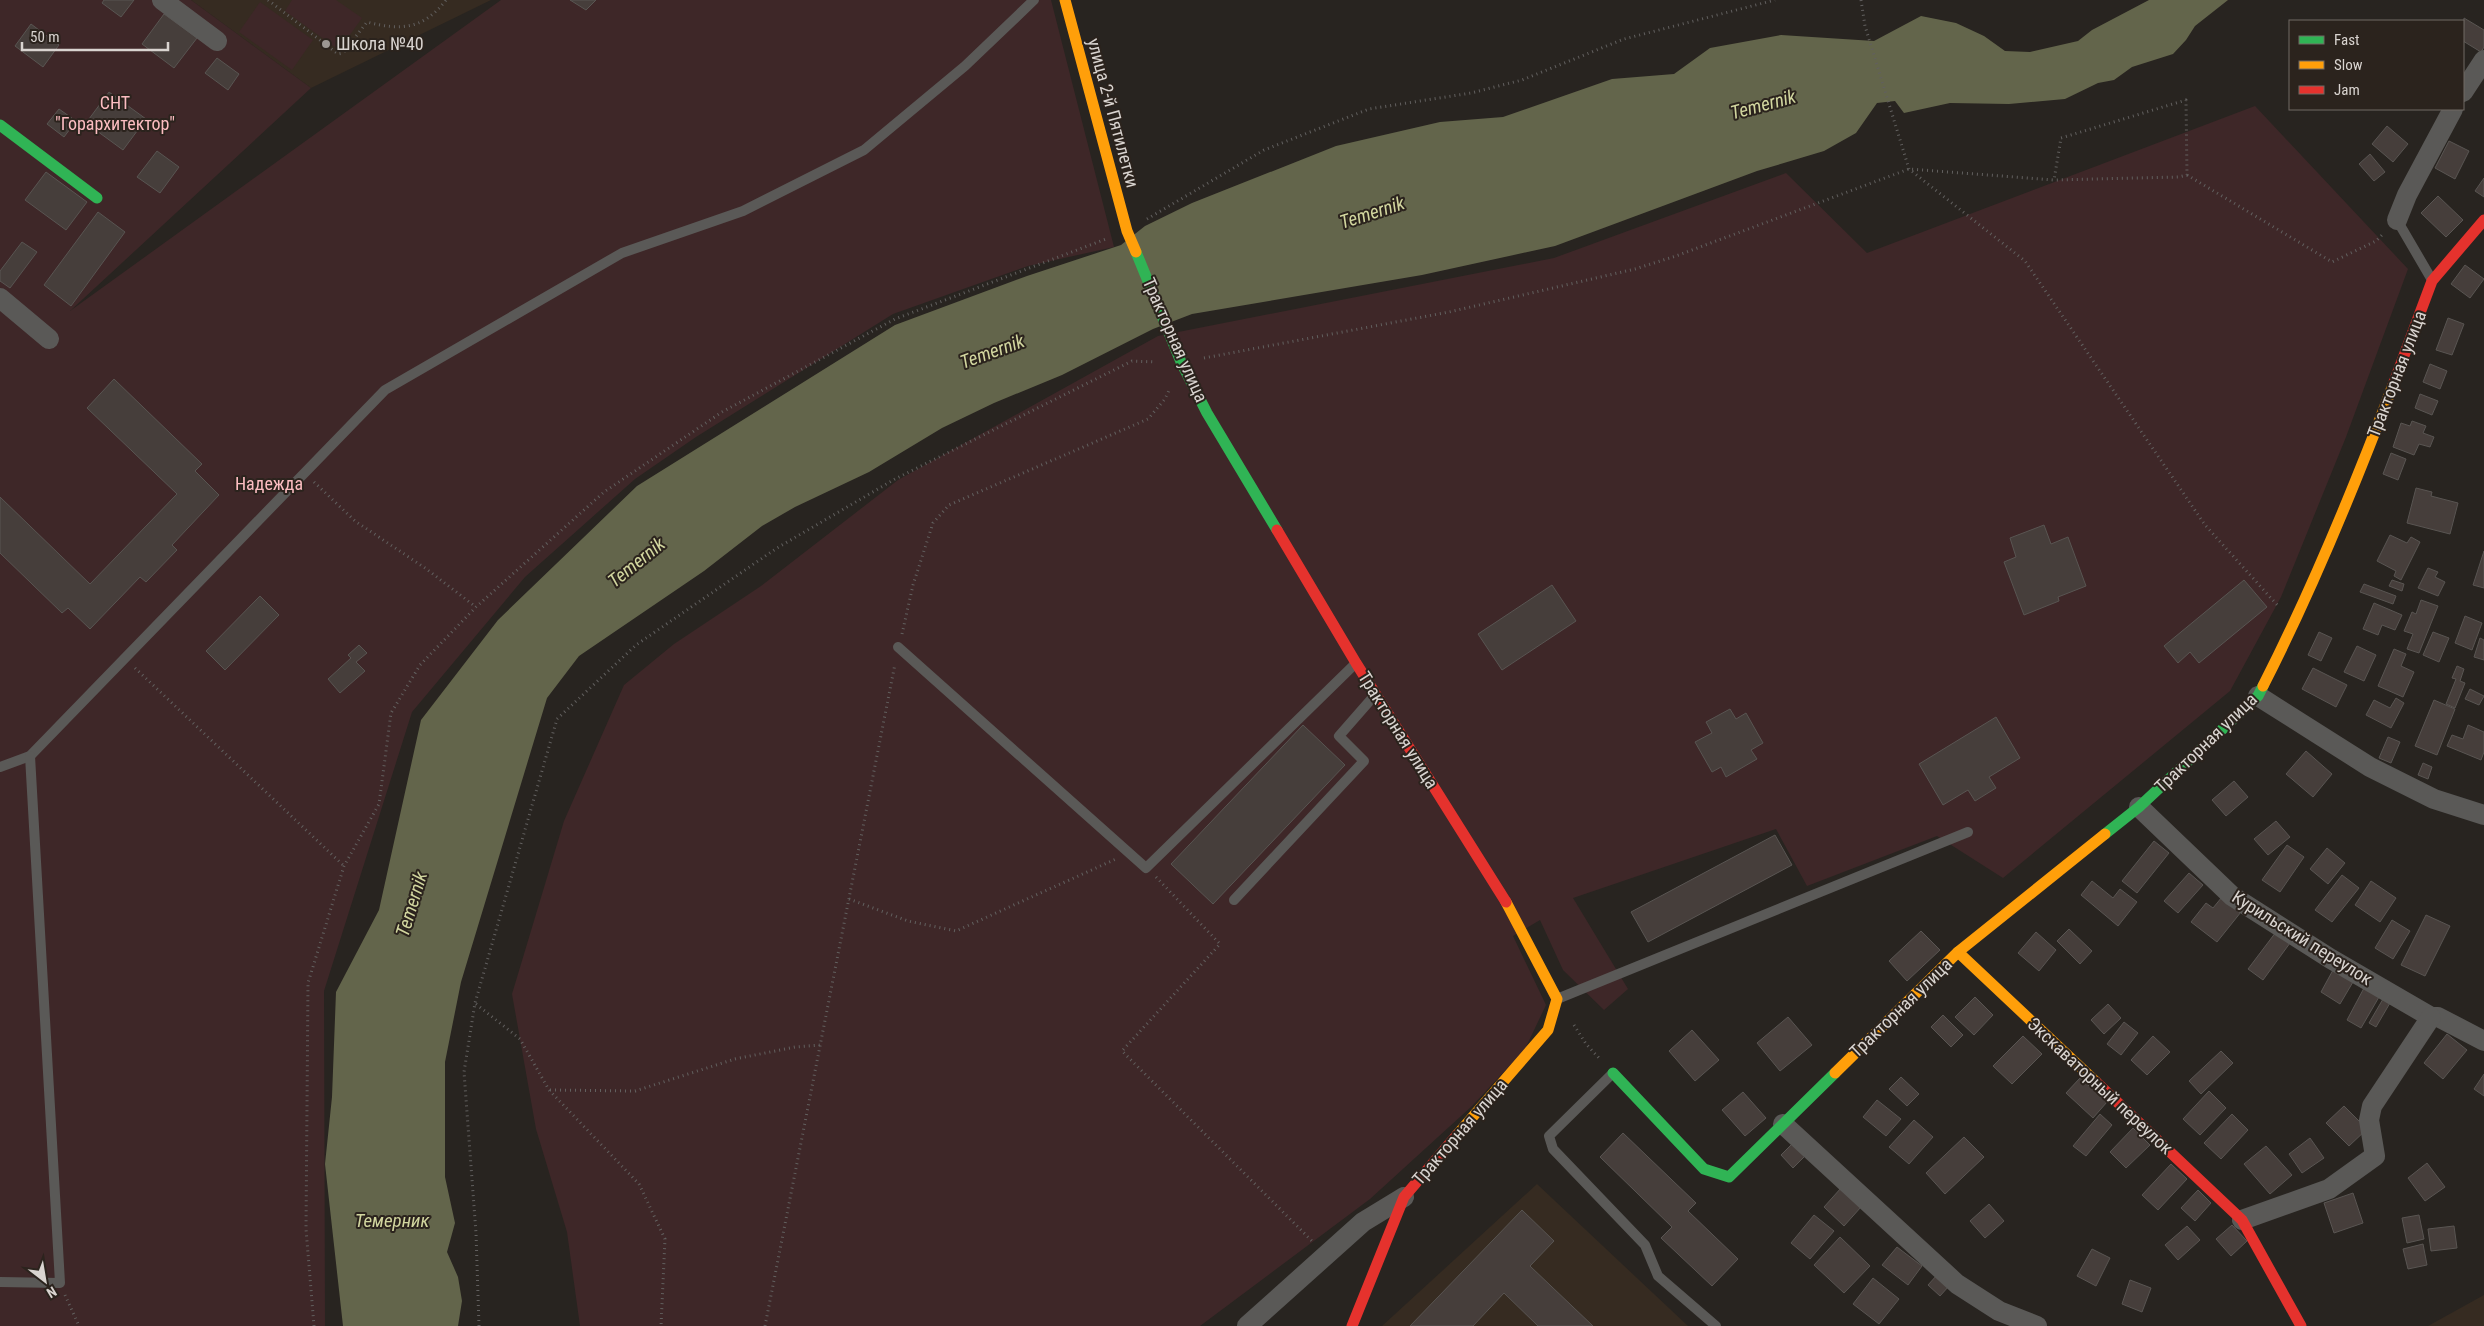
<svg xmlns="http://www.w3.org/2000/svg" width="2484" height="1326" viewBox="0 0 2484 1326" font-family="'Roboto Condensed',sans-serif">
<rect width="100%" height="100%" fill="#282420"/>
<g fill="#362b21">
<polygon points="191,0 491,0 311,88"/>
<polygon points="1537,1184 1688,1326 1382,1326"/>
<polygon points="2484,1295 2484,1326 2428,1326"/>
</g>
<g fill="#3e2728">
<polygon points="0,0 191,0 311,88 70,311 501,0 1051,0 1114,247 1028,266 893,314 696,437 635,479 525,577 412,712 324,991 325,1326 0,1326"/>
<polygon points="292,0 336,0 362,18 339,50 285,11"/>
<polygon points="260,2 313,40 292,70 239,32"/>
<polygon points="2255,106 2408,269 2346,437 2281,597 2230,691 2003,878 1937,836 1807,886 1776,829 1573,898 1628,989 1604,1010 1563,970 1540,920 1513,936 1546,1005 1525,1049 1472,1106 1370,1199 1200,1326 580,1326 567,1232 536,1129 512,994 564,821 624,685 674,644 761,586 898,480 1158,336 1554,258 1786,173 1867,253"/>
</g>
<polygon fill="#63654b" points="2149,0 2228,0 2195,26 2186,40 2173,54 2132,67 2114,80 2098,83 2065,99 2009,104 1950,103 1904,113 1895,101 1877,103 1856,133 1824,151 1757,171 1555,246 1422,275 1192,314 1153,329 1062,375 994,403 942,428 869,472 795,507 762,526 704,571 579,656 547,698 461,982 445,1062 445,1177 455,1223 447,1252 458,1277 462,1301 458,1326 343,1326 325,1164 332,1097 336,992 379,910 421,720 498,620 637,486 895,325 1027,276 1121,245 1145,226 1192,203 1336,146 1440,122 1503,117 1612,79 1674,74 1710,48 1781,35 1874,41 1921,16 1956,23 1984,36 2005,51 2030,52 2078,41 2092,30"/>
<g fill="#463e3b" stroke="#595552">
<polygon points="104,0 134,0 121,17 102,3"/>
<polygon points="570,0 596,0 586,10"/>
<polygon points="164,14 197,38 174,68 142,44"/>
<polygon points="2464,18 2484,30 2484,47 2481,52 2463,41"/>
<polygon points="31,24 59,45 43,67 15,46"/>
<polygon points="217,58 239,74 228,90 205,73"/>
<polygon points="109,92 146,119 123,150 86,123"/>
<polygon points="59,109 76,121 64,137 47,124"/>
<polygon points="2387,126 2408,144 2393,162 2372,144"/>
<polygon points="2449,141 2469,151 2455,179 2435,168"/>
<polygon points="157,151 179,167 160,193 137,177"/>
<polygon points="2370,154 2385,172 2374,181 2359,164"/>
<polygon points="46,172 87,202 66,230 25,200"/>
<polygon points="2484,178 2484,197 2475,191"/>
<polygon points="2438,196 2463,220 2446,237 2421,213"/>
<polygon points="98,212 125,232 71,306 44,285"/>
<polygon points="22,242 37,252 10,288 0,281 0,271"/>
<polygon points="2465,265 2484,279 2470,298 2451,284"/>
<polygon points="2448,318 2464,324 2452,355 2436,350"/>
<polygon points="2430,364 2447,371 2440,389 2423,382"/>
<polygon points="114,379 202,464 195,471 219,495 172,545 177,550 146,582 140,577 90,629 68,608 62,613 0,553 0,497 90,584 177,494 87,408"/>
<polygon points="2420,394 2438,401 2432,415 2415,408"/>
<polygon points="2412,421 2426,426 2423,433 2434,437 2430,447 2419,444 2414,455 2393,447 2401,423 2410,426"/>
<polygon points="2391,453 2406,459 2398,480 2383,474"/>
<polygon points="2416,488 2432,492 2431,496 2458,503 2450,534 2407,523"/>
<polygon points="2044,525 2051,544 2068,537 2086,586 2058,597 2059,601 2024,615 2004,562 2016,557 2010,538"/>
<polygon points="2390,535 2407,543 2411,537 2420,542 2401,580 2394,576 2396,571 2377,561"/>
<polygon points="2484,551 2484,588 2473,585"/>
<polygon points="2428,568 2438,572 2435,577 2445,582 2438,596 2418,588"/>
<polygon points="2244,580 2267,607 2199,663 2190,652 2178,663 2164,646"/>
<polygon points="2392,580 2404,584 2402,591 2389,586"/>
<polygon points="2364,584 2396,596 2393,604 2360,592"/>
<polygon points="1552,585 1576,621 1502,670 1478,634"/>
<polygon points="260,596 279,615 225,670 206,651"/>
<polygon points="2421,600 2438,606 2419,653 2407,649 2413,634 2404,631 2412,612 2416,614"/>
<polygon points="2374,603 2402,615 2395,630 2382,625 2378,635 2363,629"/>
<polygon points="2465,616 2482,623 2472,650 2455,643"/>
<polygon points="2319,632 2332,638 2321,661 2308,655"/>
<polygon points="2433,632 2449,638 2439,662 2423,655"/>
<polygon points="2480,638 2484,640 2484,660 2474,657"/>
<polygon points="359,645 367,653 356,662 365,671 340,693 328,679 351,658 348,655"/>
<polygon points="2357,646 2376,655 2364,681 2344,672"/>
<polygon points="2394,649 2406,654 2401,666 2414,672 2403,697 2378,686"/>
<polygon points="2457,666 2464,669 2460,681 2465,683 2455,708 2446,704 2456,679 2452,678"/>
<polygon points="2313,668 2347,685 2336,707 2302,689"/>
<polygon points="2470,689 2484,696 2479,705 2465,699"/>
<polygon points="2396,698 2404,703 2391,728 2366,715 2374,700 2390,708"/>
<polygon points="2434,700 2455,709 2437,755 2415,746"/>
<polygon points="1730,709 1736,719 1746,713 1763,743 1751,750 1757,759 1726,777 1721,767 1712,772 1695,742 1712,733 1706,722"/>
<polygon points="1996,717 2020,758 1989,777 1996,788 1975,801 1968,790 1943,805 1919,764"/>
<polygon points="1303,725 1345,765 1213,904 1171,864"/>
<polygon points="2468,725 2484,732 2484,752 2481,760 2447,746 2452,735 2463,739"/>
<polygon points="2388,737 2400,742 2391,763 2379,758"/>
<polygon points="2306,751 2332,774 2313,797 2286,774"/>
<polygon points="2423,763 2432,767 2428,779 2418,775"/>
<polygon points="2234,781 2248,797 2226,816 2212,800"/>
<polygon points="2276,821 2290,837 2268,855 2254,839"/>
<polygon points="1775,835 1792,865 1648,942 1631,912"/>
<polygon points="2154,841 2169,853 2137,893 2122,881"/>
<polygon points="2287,845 2304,857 2280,892 2262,880"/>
<polygon points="2327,848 2345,863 2328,884 2310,869"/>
<polygon points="2189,873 2203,885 2178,913 2164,901"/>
<polygon points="2342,875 2359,888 2332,922 2315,910"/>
<polygon points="2092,881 2113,898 2120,889 2137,902 2118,926 2081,895"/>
<polygon points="2371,881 2396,898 2380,922 2355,905"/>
<polygon points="2222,897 2241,912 2217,942 2191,922 2206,903 2213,908"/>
<polygon points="2426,915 2450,926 2425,976 2401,965"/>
<polygon points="2392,920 2410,931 2393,959 2375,948"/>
<polygon points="2069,929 2092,951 2080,964 2057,941"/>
<polygon points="1921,931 1940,950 1907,981 1889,961"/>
<polygon points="2036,932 2056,950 2039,971 2018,953"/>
<polygon points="2276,932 2290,943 2263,980 2248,969"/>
<polygon points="2333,970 2353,982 2340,1004 2321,992"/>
<polygon points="2364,988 2379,997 2361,1028 2347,1020"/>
<polygon points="1975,997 1993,1015 1974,1035 1955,1017"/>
<polygon points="2383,999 2390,1003 2376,1027 2369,1023"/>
<polygon points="2108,1004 2121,1018 2104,1034 2091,1020"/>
<polygon points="1943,1015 1963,1035 1951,1047 1931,1027"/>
<polygon points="1788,1017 1812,1045 1780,1071 1757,1043"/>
<polygon points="2124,1022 2138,1033 2121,1055 2107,1044"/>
<polygon points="1692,1030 1719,1060 1695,1081 1669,1051"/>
<polygon points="2447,1034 2467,1050 2443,1079 2424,1063"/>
<polygon points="2023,1036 2042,1054 2012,1084 1993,1066"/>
<polygon points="2153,1036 2170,1052 2147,1075 2131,1060"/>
<polygon points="2221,1051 2233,1063 2201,1094 2189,1081"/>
<polygon points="2484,1074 2484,1096 2474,1089"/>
<polygon points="1901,1077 1919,1094 1907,1106 1889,1089"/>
<polygon points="2080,1078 2107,1102 2093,1118 2066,1093"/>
<polygon points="2209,1091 2226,1108 2200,1135 2183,1119"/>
<polygon points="1743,1092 1766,1118 1745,1136 1722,1110"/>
<polygon points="1877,1100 1901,1119 1886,1136 1863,1117"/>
<polygon points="2344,1106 2367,1129 2349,1146 2326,1123"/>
<polygon points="2100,1114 2112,1125 2086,1156 2073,1146"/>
<polygon points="2232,1114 2248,1130 2221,1159 2204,1143"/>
<polygon points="1914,1120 1933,1137 1909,1164 1889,1147"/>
<polygon points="2133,1128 2150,1145 2126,1168 2110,1152"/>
<polygon points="1623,1133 1696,1203 1688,1211 1738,1259 1712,1286 1661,1238 1672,1227 1600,1157"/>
<polygon points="1964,1137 1984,1157 1945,1194 1926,1173"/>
<polygon points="2310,1138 2324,1158 2302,1173 2289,1154"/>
<polygon points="1792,1144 1805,1156 1793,1168 1781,1155"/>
<polygon points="2266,1146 2292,1175 2270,1194 2244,1164"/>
<polygon points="2427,1163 2445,1187 2425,1201 2408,1178"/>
<polygon points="2171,1164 2187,1179 2158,1210 2142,1195"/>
<polygon points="1841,1188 1861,1207 1844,1226 1824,1207"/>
<polygon points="2198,1190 2211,1203 2195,1221 2181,1208"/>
<polygon points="2353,1193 2363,1223 2334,1233 2324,1203"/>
<polygon points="1989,1204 2004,1221 1985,1238 1970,1221"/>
<polygon points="1522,1210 1554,1241 1530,1266 1593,1326 1538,1326 1504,1293 1473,1326 1410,1326"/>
<polygon points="1814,1215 1834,1231 1810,1259 1791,1243"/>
<polygon points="2419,1215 2424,1239 2407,1243 2402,1218"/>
<polygon points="2232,1225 2247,1241 2231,1256 2216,1239"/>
<polygon points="2187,1226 2200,1240 2178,1260 2165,1245"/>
<polygon points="2454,1226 2457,1248 2431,1251 2428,1229"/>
<polygon points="1840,1237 1870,1266 1844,1293 1814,1265"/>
<polygon points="2423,1244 2427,1265 2408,1269 2403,1249"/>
<polygon points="1897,1247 1922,1266 1908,1285 1882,1265"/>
<polygon points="2092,1249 2110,1258 2096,1286 2077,1276"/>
<polygon points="1937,1275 1949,1286 1940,1296 1928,1285"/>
<polygon points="1873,1278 1899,1299 1879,1324 1853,1304"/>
<polygon points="2130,1280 2151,1288 2142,1312 2122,1304"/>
</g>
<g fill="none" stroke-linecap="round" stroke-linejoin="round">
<g stroke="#62605f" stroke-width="3" stroke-dasharray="1 4" stroke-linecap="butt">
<path d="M268,0L338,54L343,53L367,22C401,31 424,29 446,0"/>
<polyline points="1861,0 1865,26 1909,169 2025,261 2205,525 2279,607"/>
<polyline points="2187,175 2332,262 2376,241 2384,233"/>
<polyline points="1147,219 1264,150 1369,109 1471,93 1522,80 1624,39 1775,0"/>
<polyline points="1204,358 1449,312 1635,269 1676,256 1909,169 2054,180 2061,138 2186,100 2187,175 2178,177 2054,180"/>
<polyline points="314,482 355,521 425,568 476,607"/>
<polyline points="902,634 913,585 933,523 949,505 1148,419 1165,399 1170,388"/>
<polyline points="135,668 344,866"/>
<polyline points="1156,877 1220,944 1122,1051 1313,1242"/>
<polyline points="849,899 908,921 956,931 1116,859"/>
<polyline points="476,1004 520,1039 549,1090 639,1184 665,1239 661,1326"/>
<polyline points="1574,1025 1586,1044 1599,1058"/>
<polyline points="550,1090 635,1091 735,1059 795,1047 821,1045"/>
<polyline points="65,1295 79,1326"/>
<polyline points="314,1326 306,1229 308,983 344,866 379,804 391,713 420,665 476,607 604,492 722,412 895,319 1106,239"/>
<polyline points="479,1326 476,1233 464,1072 475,1003 557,719 636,645 777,548 895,479 1132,361 1156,362"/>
<polyline points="765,1326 895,664"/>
</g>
<g stroke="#5a5957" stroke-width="10">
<polyline points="2397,220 2432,280"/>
<polyline points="898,647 1146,868 1356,663"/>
<polyline points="0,767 30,756 385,390 622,253 743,211 864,150 965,66 1034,0"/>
<polyline points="1234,900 1364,761 1339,736 1374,696"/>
<polyline points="1557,999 1968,832"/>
<polyline points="1613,1073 1549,1136 1553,1149 1645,1245 1658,1276 1716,1326"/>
<polyline points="0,1282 60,1283 30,756"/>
</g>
<g stroke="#5a5957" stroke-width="20">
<polyline points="162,0 217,41"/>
<polyline points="2463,92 2484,60"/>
<polyline points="2397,220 2407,195 2453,109"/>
<polyline points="0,298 49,339"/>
<polyline points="2258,696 2370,767 2434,799 2484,815"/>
<polyline points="2139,807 2232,896 2331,959 2431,1017 2438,1017 2484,1041"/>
<polyline points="1783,1124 1957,1284 1999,1311 2037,1326"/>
<polyline points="2242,1220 2329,1189 2375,1156 2369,1120 2372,1106 2431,1017"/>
<polyline points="1247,1326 1363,1222 1404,1197"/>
</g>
<g stroke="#30b455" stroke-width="11">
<polyline points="0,125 97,198"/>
<polyline points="1136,252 1181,362 1207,413 1277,530"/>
<polyline points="2105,834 2139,807 2258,696 2263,686"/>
<polyline points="1613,1073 1704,1169 1729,1177 1835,1073"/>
</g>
<g stroke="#ff9f0a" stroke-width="11">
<polyline points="1065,0 1127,231 1136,252"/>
<path d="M2263,686C2313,588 2354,488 2393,385"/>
<polyline points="1958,952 2096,1082"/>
<polyline points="1835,1073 1958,952 2105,834"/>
<polyline points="1457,1135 1548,1030 1557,999 1506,902"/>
</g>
<g stroke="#e5322d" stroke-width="11">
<polyline points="2393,385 2432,281 2484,220"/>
<polyline points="1277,530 1356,663 1506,902"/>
<polyline points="2096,1082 2242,1220 2301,1326"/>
<polyline points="1352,1326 1404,1197 1457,1135"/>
</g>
</g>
<circle fill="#9b9692" stroke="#2b231d" stroke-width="2" cx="326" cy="44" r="5"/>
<g text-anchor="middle" stroke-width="4" stroke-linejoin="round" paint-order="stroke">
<g font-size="18" fill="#d9d4d0" stroke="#2b231d" text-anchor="start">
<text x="336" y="50">Школа №40</text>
</g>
<g font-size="18" fill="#fcbdc1" stroke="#2b231d">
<text x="115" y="109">СНТ<tspan x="115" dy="21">"Горархитектор"</tspan></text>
<text x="269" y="490">Надежда</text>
</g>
<g font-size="18" fill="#d9d4d0" stroke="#2b231d">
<text transform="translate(1113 113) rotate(75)" y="6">улица 2-й Пятилетки</text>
<text transform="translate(1175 340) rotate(66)" y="6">Тракторная улица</text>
<text transform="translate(2397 374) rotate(-69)" y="6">Тракторная улица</text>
<text transform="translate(1398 730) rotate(58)" y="6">Тракторная улица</text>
<text transform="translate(2206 743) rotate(-44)" y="6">Тракторная улица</text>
<text transform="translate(2302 938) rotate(32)" y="6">Курильский переулок</text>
<text transform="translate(1901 1008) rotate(-44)" y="6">Тракторная улица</text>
<text transform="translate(2100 1086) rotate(43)" y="6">Экскаваторный переулок</text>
<text transform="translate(1460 1132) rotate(-49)" y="6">Тракторная улица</text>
</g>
<g font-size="19" font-style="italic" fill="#d2d69f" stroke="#2b231d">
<text transform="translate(1763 104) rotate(-15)" y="7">Temernik</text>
<text transform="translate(1372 212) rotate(-18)" y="7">Temernik</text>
<text transform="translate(992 351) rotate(-20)" y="7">Temernik</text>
<text transform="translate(636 562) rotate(-39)" y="7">Temernik</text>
<text transform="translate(411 904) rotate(-73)" y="7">Temernik</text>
<text x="392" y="1227">Темерник</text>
</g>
</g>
<rect x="2289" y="20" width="175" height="90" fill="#2b231d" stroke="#716a65"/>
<rect x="2299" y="36" width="25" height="8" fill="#30b455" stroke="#716a65"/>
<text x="2334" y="45" font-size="15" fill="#d9d4d0">Fast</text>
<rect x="2299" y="61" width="25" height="8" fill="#ff9f0a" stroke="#716a65"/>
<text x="2334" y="70" font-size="15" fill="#d9d4d0">Slow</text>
<rect x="2299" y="86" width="25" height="8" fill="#e5322d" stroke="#716a65"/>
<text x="2334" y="95" font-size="15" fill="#d9d4d0">Jam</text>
<g transform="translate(45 1281) rotate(149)" stroke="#2b231d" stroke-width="4" paint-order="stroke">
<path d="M0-4L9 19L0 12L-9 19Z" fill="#d9d4d0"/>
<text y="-8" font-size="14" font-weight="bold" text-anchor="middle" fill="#d9d4d0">N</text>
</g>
<path d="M22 42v8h146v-8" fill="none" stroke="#d9d4d0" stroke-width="2.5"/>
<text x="30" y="42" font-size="15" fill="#d9d4d0" stroke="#2b231d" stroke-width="4" paint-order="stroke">50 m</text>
</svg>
